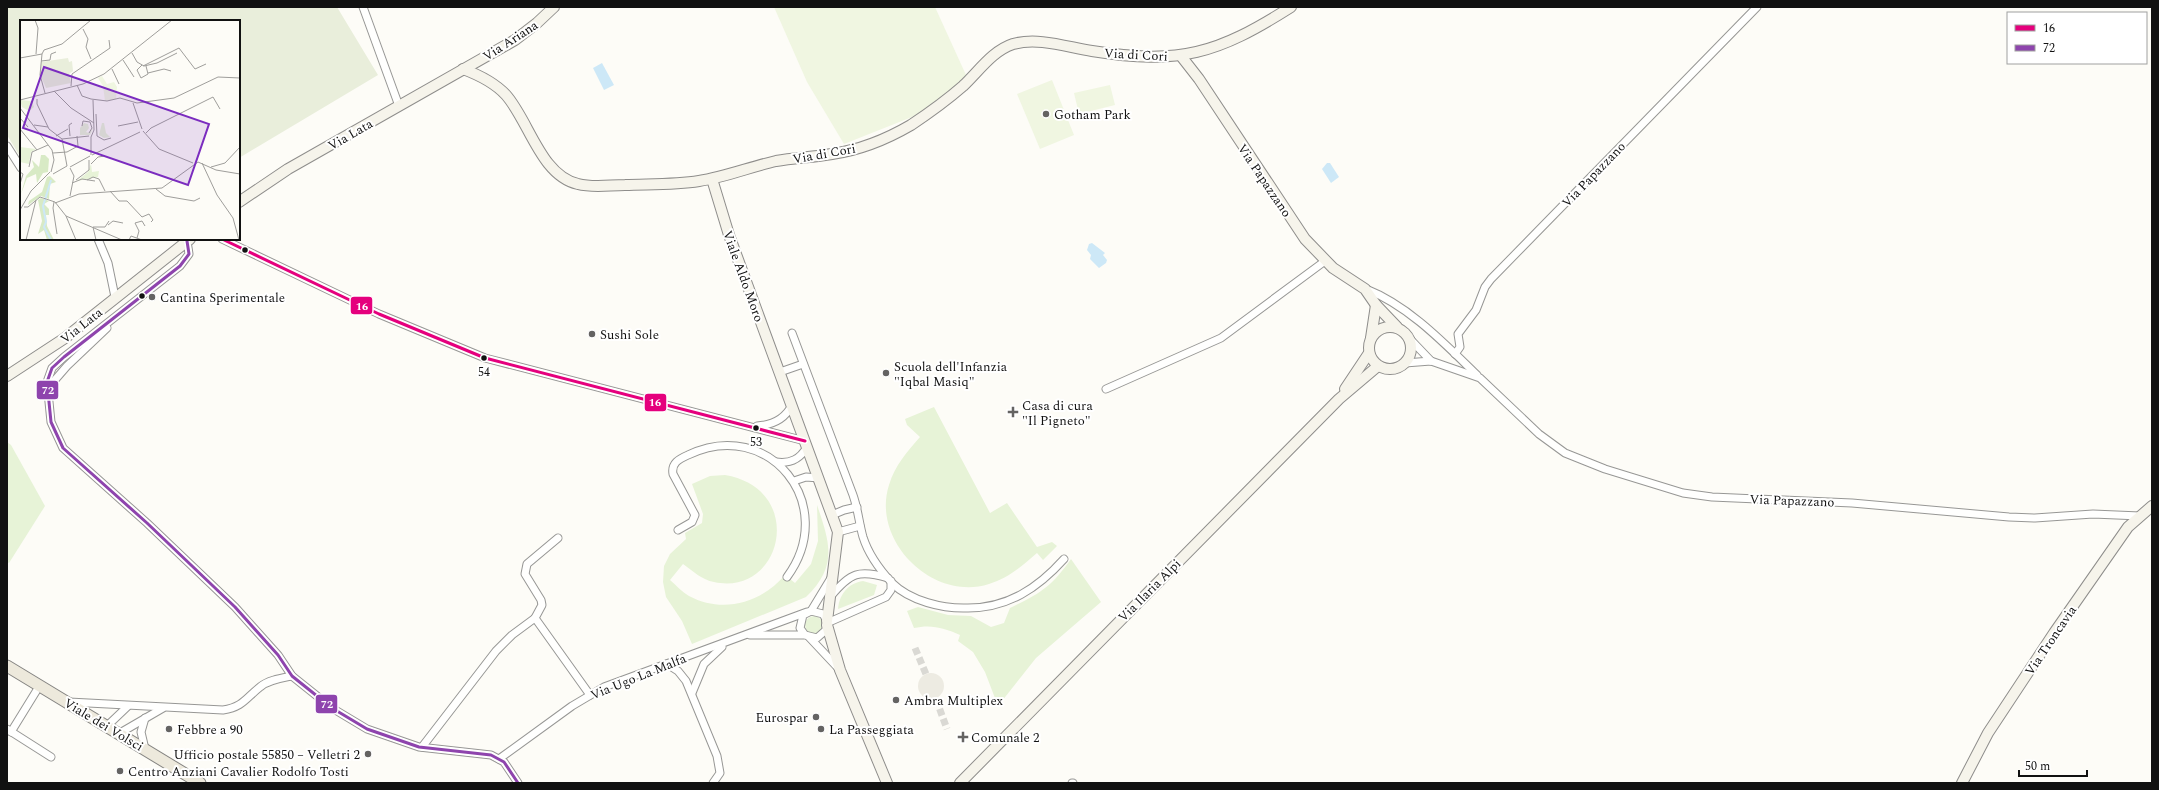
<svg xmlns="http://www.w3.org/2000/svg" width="2159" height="790" viewBox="0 0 2159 790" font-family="Spectral,serif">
<rect width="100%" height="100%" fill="#fdfcf7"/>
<g fill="#e7f3d7">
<path d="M934,407L990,513L1007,503L1037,547L1052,542L1057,546L1043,560L1037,553C1022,566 1009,578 989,584C933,602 871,541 889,485C895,465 907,452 920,437L907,425L905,419Z"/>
<polygon points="7,442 11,445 45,506 9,563 7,562"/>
<path d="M725,475C807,489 783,597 714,582C702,580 693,571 683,564L670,580C676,585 682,592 689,596C723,614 761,603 785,575L795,583L811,564L818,541L817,505C830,543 838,566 806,597L692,644L682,621L666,597L663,582L664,566L670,554L686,539L685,533L702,523L703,514L692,484L710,476Z"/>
<path d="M1071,559L1101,602L1036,658L998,706L985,672L973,652L958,641L960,635C945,628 931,624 914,628L907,611L918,607L948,615L971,616L991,627L1004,623L1010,608C1041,593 1051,587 1071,559Z"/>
<path d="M863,581L877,585L874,595L838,609C839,595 848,583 863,581Z"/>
<circle cx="814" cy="625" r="9"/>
</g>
<polygon fill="#e9eedb" points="7,7 337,7 378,75 239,158 239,21 21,21 21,158 7,135"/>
<g fill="#f0f6e1">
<polygon points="774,7 935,7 966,75 938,102 912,117 844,144 807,82"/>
<polygon points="1052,80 1074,135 1040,149 1017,94"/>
<polygon points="1110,85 1115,105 1079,114 1074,93"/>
</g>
<circle fill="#edebe2" cx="931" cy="686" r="13"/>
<g fill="#cde8f7">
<polygon points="602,63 614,85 604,90 593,68"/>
<polygon points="1327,163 1330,163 1339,177 1331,183 1322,169"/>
<polygon points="1092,243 1105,253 1103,255 1107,260 1106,263 1099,268 1090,259 1091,255 1087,250 1089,244"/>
</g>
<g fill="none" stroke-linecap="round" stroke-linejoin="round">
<g stroke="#dad9d4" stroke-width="7" stroke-dasharray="7 3.5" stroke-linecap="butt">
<polyline points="915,648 926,674"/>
<polyline points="936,699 947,729"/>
</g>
<defs>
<g id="street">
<polyline points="363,7 399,106"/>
<polyline points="7,146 21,168"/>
<polyline points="98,239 108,263 115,297"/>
<polyline points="222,239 379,314 485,358 805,441"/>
<polyline points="187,241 189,254 180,266 64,357 52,368 47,382 51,422 63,448 147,523 235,607 278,655 292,676 332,708 367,729 419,747 491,755 504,762 518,783"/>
<path d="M1366,289C1409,306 1444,343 1477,375"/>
<path d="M792,333C812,387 833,441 853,495C858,509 859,523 863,537C868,553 880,570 892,583C910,601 943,609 968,608C1008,608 1038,588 1064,559"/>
<polyline points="1410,339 1431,361"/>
<polyline points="1455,354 1460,347 1458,334 1476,310 1485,287 1491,279 1757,7"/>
<polyline points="1405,363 1431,361 1480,378 1539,434 1565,453 1605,469 1683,493 1712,497 1852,503 2009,517 2035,518 2093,514 2140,516"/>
<polyline points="780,372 803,364"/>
<polyline points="47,389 67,366 107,328"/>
<polyline points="1106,389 1221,338 1325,261"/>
<path d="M757,426C773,425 785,419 792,405"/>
<path d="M776,462C791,464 800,459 807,447"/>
<polyline points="794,481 806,477 819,478"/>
<polyline points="832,515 844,510 857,507"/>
<path d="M678,530L692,522L695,515L673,474C671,463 679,459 688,455C769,416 840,505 787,577"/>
<polyline points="838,532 860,526"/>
<polyline points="558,538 527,564 525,574 541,600 542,605 535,618 590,695"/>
<path d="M831,596C850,573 859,569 888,578"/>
<polyline points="811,611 831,578"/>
<polyline points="827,623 886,597 891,590 891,581"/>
<polyline points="750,635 805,635 817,638 826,630 827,621 823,614 811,611 803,615 800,628 805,635"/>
<polyline points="809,637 839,669"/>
<polyline points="667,664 678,671 686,681 717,756 720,773 713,783"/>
<polyline points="692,693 704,664 722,647"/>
<path d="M69,702L223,710C243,707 246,698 260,687C268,680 282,678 292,676"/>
<polyline points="107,726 128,706"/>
<polyline points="7,729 51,757"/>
<polyline points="11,732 40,685"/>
<polyline points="120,733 163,708"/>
<polyline points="422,747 496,651 512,635 535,618"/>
<polyline points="145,749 141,732 145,718"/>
<polyline points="499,759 572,706 604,687 807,612"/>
<polyline points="1072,783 1073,783"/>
</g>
<g id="secondary">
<polyline points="1181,56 1199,79 1305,239 1333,268 1365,289 1376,305 1397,327"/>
<path d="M463,69C479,75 494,82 506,95C529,121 541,176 578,184C593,188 609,185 625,185C649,184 675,185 699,181C725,177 750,167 776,161C795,158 814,157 832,154C860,150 887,139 911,125C929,113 947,100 963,86C979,71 992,51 1013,44C1038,37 1067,47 1092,51C1180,65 1217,54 1291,7"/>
<polyline points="712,179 729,235 838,532 827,621"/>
<polyline points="239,202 288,169 515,40 537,23 554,7"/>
<circle cx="1390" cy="348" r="21"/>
<polyline points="1371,338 1376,305"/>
<polyline points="7,376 65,338 190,239"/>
<polyline points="1345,389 1369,353"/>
<polyline points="827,625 840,670 887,783"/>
<polyline points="960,783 1339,399 1378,366"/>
<polyline points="1962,783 1988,733 2054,633 2128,527 2152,506"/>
</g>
<polyline id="primary" points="7,666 200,783"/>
</defs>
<use href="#street" stroke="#979795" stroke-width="9"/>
<use href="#secondary" stroke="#8e8d8b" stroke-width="12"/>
<use href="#primary" stroke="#858482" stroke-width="13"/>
<use href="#street" stroke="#fffffe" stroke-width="7"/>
<use href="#secondary" stroke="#f6f4eb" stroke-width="10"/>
<use href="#primary" stroke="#ede9dc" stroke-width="11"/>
<defs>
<polyline id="bus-1" points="222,239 379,314 485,358 805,441"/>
<polyline id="bus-2" points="187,241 189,254 180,266 64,357 52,368 47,382 51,422 63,448 147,523 235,607 278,655 292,676 332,708 367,729 419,747 491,755 504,762 518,783"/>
</defs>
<use href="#bus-1" stroke="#fff" stroke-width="6"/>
<use href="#bus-2" stroke="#fff" stroke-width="6"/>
<use href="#bus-1" stroke="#e5007d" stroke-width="3"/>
<use href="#bus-2" stroke="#8e44ad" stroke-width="3"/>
</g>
<g fill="#646362" stroke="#fff" stroke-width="1.5">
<circle cx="1046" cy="114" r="4"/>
<circle cx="152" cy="297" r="4"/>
<circle cx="592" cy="334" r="4"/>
<circle cx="886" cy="373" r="4"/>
<path d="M1011 406h4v4h4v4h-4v4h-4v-4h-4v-4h4z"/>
<circle cx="896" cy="700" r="4"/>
<circle cx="816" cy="717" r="4"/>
<circle cx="169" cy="729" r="4"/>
<circle cx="821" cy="729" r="4"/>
<path d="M961 731h4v4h4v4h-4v4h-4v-4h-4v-4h4z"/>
<circle cx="368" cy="754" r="4"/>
<circle cx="120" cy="771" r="4"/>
</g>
<g fill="#111" stroke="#fff" stroke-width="1.5">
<circle cx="245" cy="250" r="3.5"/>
<circle cx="142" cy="296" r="3.5"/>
<circle cx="484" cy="358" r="3.5"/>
<circle cx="756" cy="428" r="3.5"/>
</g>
<g text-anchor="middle" stroke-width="4" stroke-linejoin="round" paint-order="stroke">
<g font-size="12" fill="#111" stroke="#fff">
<text x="484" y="376">54</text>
<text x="756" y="446">53</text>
</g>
<g font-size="13" fill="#111" stroke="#fff">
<text transform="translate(510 40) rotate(-33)" y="5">Via Ariana</text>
<text transform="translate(1136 54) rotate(3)" y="5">Via di Cori</text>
<text transform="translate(350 134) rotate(-30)" y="5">Via Lata</text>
<text transform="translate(824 153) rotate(-10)" y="5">Via di Cori</text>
<text transform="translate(1593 174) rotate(-46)" y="5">Via Papazzano</text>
<text transform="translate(1265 180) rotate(56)" y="5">Via Papazzano</text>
<text transform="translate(744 276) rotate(70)" y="5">Viale Aldo Moro</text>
<text transform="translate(81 325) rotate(-38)" y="5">Via Lata</text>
<text transform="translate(1792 500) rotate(2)" y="5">Via Papazzano</text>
<text transform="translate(1149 590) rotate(-45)" y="5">Via Ilaria Alpi</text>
<text transform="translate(2050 640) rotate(-56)" y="5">Via Troncavia</text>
<text transform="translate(638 676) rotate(-22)" y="5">Via Ugo La Malfa</text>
<text transform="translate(104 724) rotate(31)" y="5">Viale dei Volsci</text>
</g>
<g font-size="13" fill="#111" stroke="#fff" text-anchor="start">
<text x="1054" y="119">Gotham Park</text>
<text x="160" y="302">Cantina Sperimentale</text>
<text x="600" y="339">Sushi Sole</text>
<text x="894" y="371">Scuola dell'Infanzia<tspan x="894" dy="15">"Iqbal Masiq"</tspan></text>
<text x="1022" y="410">Casa di cura<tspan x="1022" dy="15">"Il Pigneto"</tspan></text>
<text x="904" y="705">Ambra Multiplex</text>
<text x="808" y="722" text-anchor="end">Eurospar</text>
<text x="177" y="734">Febbre a 90</text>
<text x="829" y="734">La Passeggiata</text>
<text x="971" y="742">Comunale 2</text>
<text x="360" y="759" text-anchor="end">Ufficio postale 55850 – Velletri 2</text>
<text x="128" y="776">Centro Anziani Cavalier Rodolfo Tosti</text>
</g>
</g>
<g transform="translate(20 20)">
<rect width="220" height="220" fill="#fdfcf7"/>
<path d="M0,80L12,81L14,87L9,91L2,87ZM64,103L68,104L69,108L66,112L60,110L69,113L73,108L70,115H60V108ZM82,103H84L86,113L90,117L84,118L79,115ZM0,127L16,129L11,132L9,144L0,142ZM71,144L72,152L79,151L78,157L57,161L68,152Z" fill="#e7f3d7"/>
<path d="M21,135H25L29,139L28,152L23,153L17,163L16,154L7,158L1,174L6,156L14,147L12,140L19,147ZM30,156L36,162L30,164L29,179L21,176L8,185L9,181L22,172L27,157ZM21,178L29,181L24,184L29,189V195H26L27,206L34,220H27L24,210L18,214L22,201L18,180Z" fill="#d8eac5"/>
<path d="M48,38L49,42L52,41L53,51L49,54L51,63L26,68L20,54L21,42Z" fill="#e9eedb"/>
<path d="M82,56L87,64L94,62L97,67L96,79L85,81L83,66L78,58Z" fill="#f0f6e1"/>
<path fill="none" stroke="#cde8f7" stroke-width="2" d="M31,220L24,207L26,202L23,186L31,160"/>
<path fill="none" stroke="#9f9e9b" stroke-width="1" d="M15,0L18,8L16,34M63,9L68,19L66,27L71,39M112,33L117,42L124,46L137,43L157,33M22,34L24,30L42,24L71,0M0,38L22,34L20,55L25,73M103,40L114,57M21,41L30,40L31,34L36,32M122,45L117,50L121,58L128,54L126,46M123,46L159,28L175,49L186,44M92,49L99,64M128,53L144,49L151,51M57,65L62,76L71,79L87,81L100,78L117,83L154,78L198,57L220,58M51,66L52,54L90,28L89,20M34,71L51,88L74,103M17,79V84L29,109L42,119L47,146M0,80L63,64L84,54L152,0M113,83L122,109M0,88L32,130L34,140L31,152M76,94L77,116L84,120L91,118M0,98L8,107M14,105L28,107M62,106L63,101L70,102L72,108L69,113M98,106L118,102M0,109L17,130M123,111L139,129L173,143M126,113L131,108L193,77L200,89M36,116L48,109M50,116L49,105L52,103M71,117L74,110L73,80M42,119L69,116M33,133L47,132L58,126L57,116M71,135V117M72,135L120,112M182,143L197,175L213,198L219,220M71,144L78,137L85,136M9,147L12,132L28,125M50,147L70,136M191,147L205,143L220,127M0,152L3,154L0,164M33,154L47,146M56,160L69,150V140M67,160L73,157L79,159L85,171M52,163L62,159L75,161M136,169L145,176L174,181L180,178M90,171L99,181H107L122,197L129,194L133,200L131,202M50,176L54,156L50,148M34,182L33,188L37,214M35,183L59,174L142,168L178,142L196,150L220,154M4,187H8L20,177L35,182L46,196L56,220M0,190L11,171L30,152M46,196L102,220M88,205L93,201L103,203M117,218L119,211L115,203L122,201L125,206M6,220L16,180M76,220L73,207H85L89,201M109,220L111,216L122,220M129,220H152"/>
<path fill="#7b2cbf" fill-opacity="0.15" stroke="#7b2cbf" stroke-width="2" d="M24,47L189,104L168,165L3,108Z"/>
<rect width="220" height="220" fill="none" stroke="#111" stroke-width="2"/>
</g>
<g stroke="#fff" stroke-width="1.5">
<rect x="350" y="296" width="23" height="19" rx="4" fill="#e5007d"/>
<rect x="36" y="380" width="23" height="20" rx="4" fill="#8e44ad"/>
<rect x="644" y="393" width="23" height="19" rx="4" fill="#e5007d"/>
<rect x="315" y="694" width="23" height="20" rx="4" fill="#8e44ad"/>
</g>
<g font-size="11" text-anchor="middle" font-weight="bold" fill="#fff">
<text x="362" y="310">16</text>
<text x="48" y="394">72</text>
<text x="655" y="406">16</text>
<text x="327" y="708">72</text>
</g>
<rect width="2159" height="790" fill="none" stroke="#111111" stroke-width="16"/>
<rect x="2007" y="12" width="140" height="52" fill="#ffffff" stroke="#a0a0a0"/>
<rect x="2015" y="25" width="20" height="6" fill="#e5007d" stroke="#a0a0a0"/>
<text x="2043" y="32" font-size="12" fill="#111111">16</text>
<rect x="2015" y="45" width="20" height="6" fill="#8e44ad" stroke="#a0a0a0"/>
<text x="2043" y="52" font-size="12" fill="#111111">72</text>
<path d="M2019 770v6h68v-6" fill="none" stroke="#111111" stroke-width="2"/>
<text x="2025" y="770" font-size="12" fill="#111111" stroke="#ffffff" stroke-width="3" paint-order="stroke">50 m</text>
</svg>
